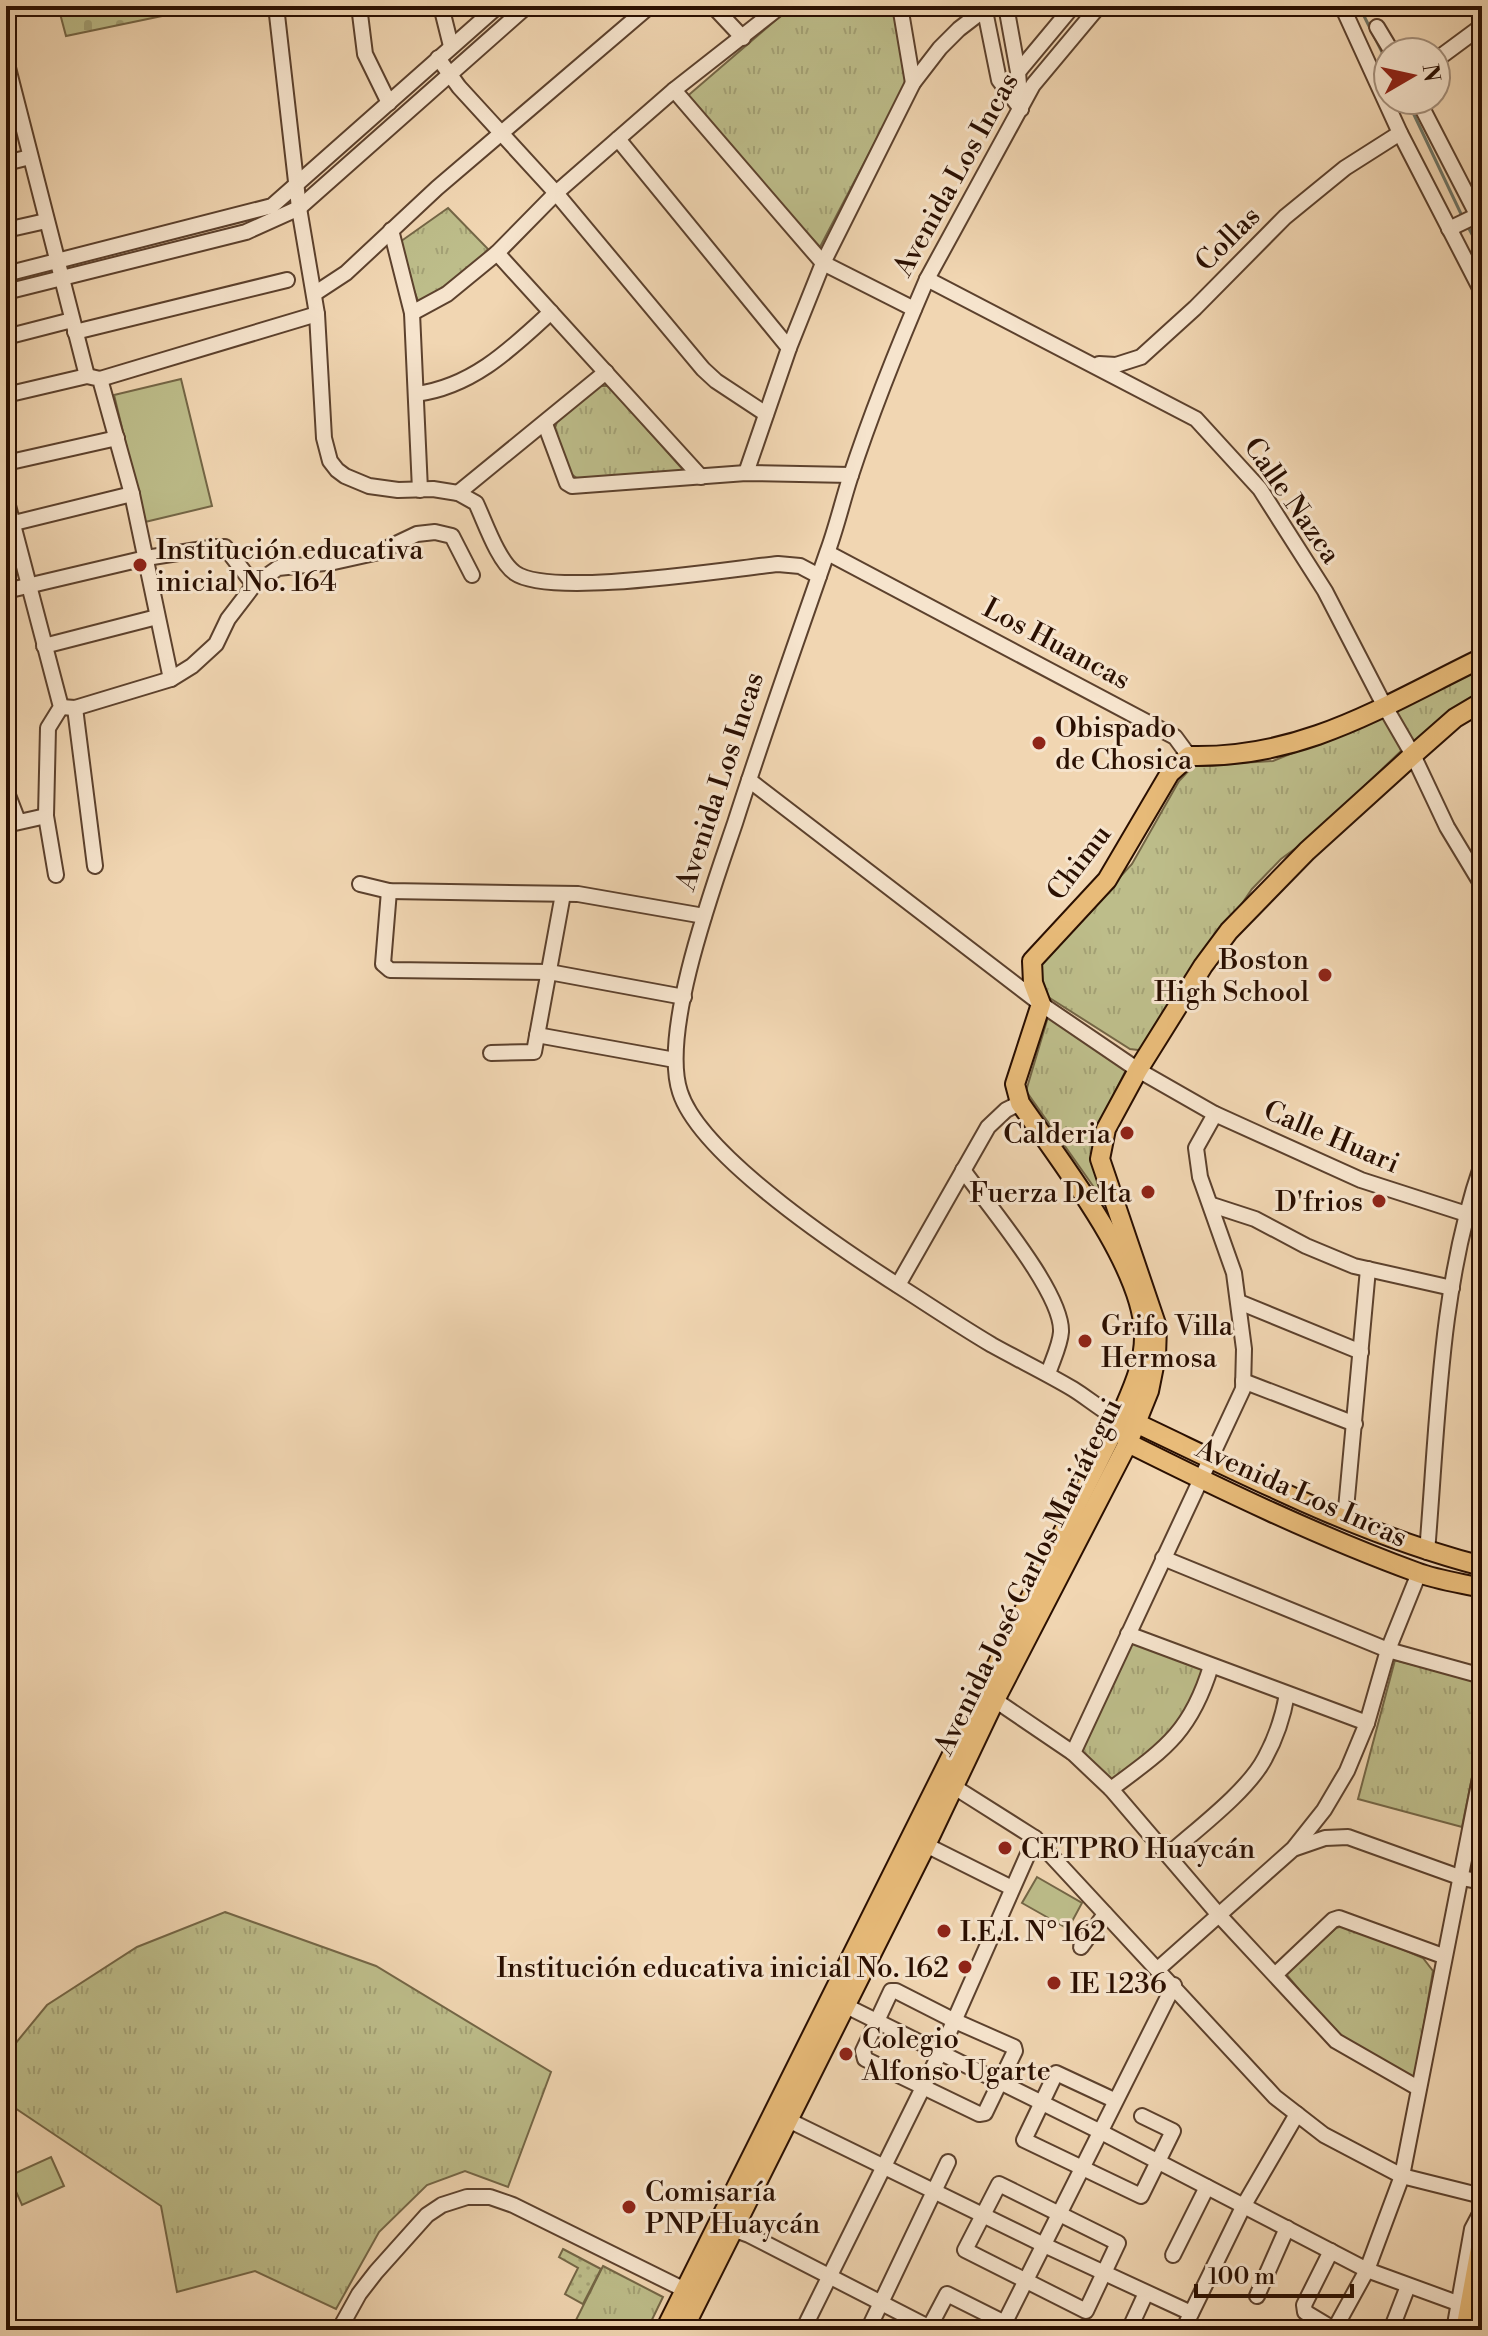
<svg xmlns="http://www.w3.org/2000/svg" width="1488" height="2336" viewBox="0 0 1488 2336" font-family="'Libre Bodoni',serif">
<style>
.grass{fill:#bdbd8a;stroke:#746646;stroke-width:2}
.cemetery{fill:url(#cemetery-stones);stroke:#746646;stroke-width:2}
.park{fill:url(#park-tufts);stroke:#746646;stroke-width:2}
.garden{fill:url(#garden-dots);stroke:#746646;stroke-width:2}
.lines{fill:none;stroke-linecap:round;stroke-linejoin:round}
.stream{stroke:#6e7566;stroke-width:3}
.minor-casing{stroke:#5c412d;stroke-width:18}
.major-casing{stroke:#2a0f01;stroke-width:22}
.minor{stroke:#f6e4cd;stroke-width:14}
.major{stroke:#e8bb79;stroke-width:18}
.poi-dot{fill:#8f2418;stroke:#f6e4cd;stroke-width:3}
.labels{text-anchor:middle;stroke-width:6;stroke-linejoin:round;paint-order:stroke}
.street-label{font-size:28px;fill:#2a0f01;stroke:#f6e4cd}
.poi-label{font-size:28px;fill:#2a0f01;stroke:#f6e4cd;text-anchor:start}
</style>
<defs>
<pattern id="cemetery-stones" width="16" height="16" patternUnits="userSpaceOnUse" patternTransform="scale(2)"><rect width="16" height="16" fill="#bdbd8a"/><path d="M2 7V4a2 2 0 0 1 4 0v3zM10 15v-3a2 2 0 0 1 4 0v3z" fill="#a3a175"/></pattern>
<pattern id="park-tufts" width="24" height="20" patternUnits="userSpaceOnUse" patternTransform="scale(2)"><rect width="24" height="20" fill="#bdbd8a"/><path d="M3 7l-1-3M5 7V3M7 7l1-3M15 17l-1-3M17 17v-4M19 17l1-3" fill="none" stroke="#a3a175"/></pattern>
<pattern id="garden-dots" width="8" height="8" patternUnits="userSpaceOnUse" patternTransform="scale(2)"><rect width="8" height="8" fill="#bdbd8a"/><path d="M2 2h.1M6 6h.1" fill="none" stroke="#a3a175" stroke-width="1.8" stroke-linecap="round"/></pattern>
</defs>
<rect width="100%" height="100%" fill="#f1d6b2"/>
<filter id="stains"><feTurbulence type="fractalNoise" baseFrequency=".0025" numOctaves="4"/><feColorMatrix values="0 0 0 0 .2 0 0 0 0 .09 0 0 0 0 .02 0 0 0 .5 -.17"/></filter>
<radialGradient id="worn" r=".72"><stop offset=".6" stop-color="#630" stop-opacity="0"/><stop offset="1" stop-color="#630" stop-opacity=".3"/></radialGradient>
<g class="grass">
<path d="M181 379 212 506 145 522 114 395Z"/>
<path d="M1037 1877 1082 1903 1068 1929 1022 1903Z"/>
<path d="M51 2157 64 2186 22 2205 9 2176Z"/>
</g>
<path class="cemetery" d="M58 6H210L66 36Z"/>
<g class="park">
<path d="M792 6H893L906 83 820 247 684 99Z"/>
<path d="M448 208 488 249C470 273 448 287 423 301H418L397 244Z"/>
<path d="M600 386H608L612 390 686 473 582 482 570 473 554 431 557 422Z"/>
<path d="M1482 660V694L1412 746 1389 700Z"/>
<path d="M1379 712C1392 720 1399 736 1401 751L1311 837 1281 859 1252 889 1145 1046 1138 1050 1130 1049 1045 995 1040 970 1043 961 1132 864 1179 781 1193 766 1273 761 1317 743Z"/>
<path d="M1048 1017 1126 1070 1096 1130 1095 1145 1110 1210 1026 1091Z"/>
<path d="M1130 1638 1203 1667 1193 1701 1167 1738 1111 1784 1076 1750Z"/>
<path d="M1395 1660 1482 1683V1728L1462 1827 1358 1799Z"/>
<path d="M225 1912 376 1966 551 2072 508 2187 465 2171 427 2185 379 2232 336 2309 255 2271 177 2292 161 2206 6 2102V2055L47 2005 137 1947Z"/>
<path d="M1346 1925 1423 1958 1433 1971 1414 2083 1339 2037 1286 1974 1336 1928Z"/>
<path d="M603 2266 663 2297 647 2330H571Z"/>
</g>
<path class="garden" d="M563 2249 601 2269 583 2304 565 2294 578 2268 559 2257Z"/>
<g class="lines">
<g class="stream">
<path d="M1359 6 1388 64"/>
<path d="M1407 100 1463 218"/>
<path d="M1467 225 1482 253"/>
</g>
<g class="minor-casing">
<g id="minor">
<path d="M276 6 299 208 317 314 324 438 330 461 337 470 345 476 369 486 398 490 433 489 458 493 476 503C485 522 498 561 515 573 550 598 728 569 778 564L800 566 819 576"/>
<path d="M359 6 365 54 389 103"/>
<path d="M441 6 451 46"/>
<path d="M713 6 743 38"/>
<path d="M900 6 913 83"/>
<path d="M984 6 999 80 1021 109"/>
<path d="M1006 6 1018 72 1021 109"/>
<path d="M1099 6 1033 85 927 279C899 344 872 411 850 478 842 503 836 529 827 553 796 643 764 732 735 823 714 885 660 1031 680 1092 701 1158 853 1257 913 1295 939 1312 965 1329 992 1345 1019 1360 1046 1373 1073 1389 1088 1398 1112 1419 1127 1422"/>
<path d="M1342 6 1400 133 1482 292"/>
<path d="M1377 27 1392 52"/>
<path d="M438 58 459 87 556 193 703 369 716 381 766 414"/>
<path d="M6 60 87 376"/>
<path d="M1436 60 1482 26"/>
<path d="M1018 72 1073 6"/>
<path d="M674 90 823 263 914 309"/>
<path d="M1418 100 1482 224"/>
<path d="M618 139 789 348"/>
<path d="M6 163 30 157"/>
<path d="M1449 229 1482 213"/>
<path d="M6 230 46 221"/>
<path d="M391 230 412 313 420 490"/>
<path d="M497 253 701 477"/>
<path d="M6 274 272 206 498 6"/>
<path d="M927 279 1196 419 1260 489 1325 591 1384 705 1413 755 1447 827 1482 885"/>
<path d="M6 292 246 232 299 208 527 6"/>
<path d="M314 294 346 273 437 188 650 6"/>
<path d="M412 313 447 294 497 253 556 193 674 90 781 6"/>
<path d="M75 332 287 280"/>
<path d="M6 337 72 320"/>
<path d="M1099 364 1116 365 1141 357 1195 308 1285 217 1345 168 1400 133"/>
<path d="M100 379 317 314"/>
<path d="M416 394C472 387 511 349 551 312"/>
<path d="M6 395 87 376 100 379 132 494 171 679"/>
<path d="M545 424 567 483 572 486 746 473 851 475"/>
<path d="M6 463 117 438"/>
<path d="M746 473 789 348 823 263 913 83 940 48 959 29 985 9"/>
<path d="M458 493 606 372"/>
<path d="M6 498 61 707 48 728 46 816 56 875"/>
<path d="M6 525 132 494"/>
<path d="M828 553 1175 737 1189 756"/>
<path d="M6 591 146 558 216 547H225L254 585"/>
<path d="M44 646 157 617"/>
<path d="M61 707 75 708 171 679 192 666 216 644 228 619 254 585 278 568 334 562 379 552 417 534 435 532 452 536 472 575"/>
<path d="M75 708 95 866"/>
<path d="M749 780 1041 1004 1138 1070 1215 1114 1361 1180 1482 1219"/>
<path d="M6 790 18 821"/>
<path d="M6 825 46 816"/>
<path d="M360 884 389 891 578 894 704 916"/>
<path d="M389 891 383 964 390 970 549 972 684 997"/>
<path d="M537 1035 675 1060"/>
<path d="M491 1053 534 1052 563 894"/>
<path d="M963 1170C987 1204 1063 1293 1061 1332 1060 1346 1052 1361 1048 1374"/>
<path d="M1212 1205 1255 1219 1306 1246 1354 1266 1452 1288"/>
<path d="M898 1285 988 1127 1006 1110 1020 1103"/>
<path d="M1239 1302 1361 1352"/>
<path d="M1243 1381 1355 1424"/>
<path d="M1345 1520 1368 1269"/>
<path d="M1427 1552C1438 1422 1439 1288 1482 1164"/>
<path d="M1163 1558 1388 1650 1482 1676"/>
<path d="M1128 1634 1367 1723"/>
<path d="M995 1700 1073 1753 1111 1789 1218 1914 1336 2041 1418 2088"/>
<path d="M1073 1753 1243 1389 1244 1349 1234 1273 1200 1177 1196 1148 1215 1114"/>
<path d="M948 1783 1035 1838 1275 2097 1324 2135 1402 2176 1482 2196"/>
<path d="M1111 1789C1165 1749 1191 1732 1211 1666"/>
<path d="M926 1845 1012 1888"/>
<path d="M1296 1848 1325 1838 1348 1837 1462 1878 1482 1882"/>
<path d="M1169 1854C1197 1829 1248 1791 1265 1758 1276 1738 1283 1717 1287 1694"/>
<path d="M1081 1947 1105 1914"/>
<path d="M1158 1969 1293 1849 1324 1810 1347 1771 1367 1723 1388 1650 1419 1573"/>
<path d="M1276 1974 1333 1920 1339 1918 1443 1956"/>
<path d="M891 1991H896L955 2021 1014 2047 1015 2051 985 2113 979 2114 865 2059 863 2051Z"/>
<path d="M838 2002 1099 2131 1367 2270 1460 2304"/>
<path d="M1114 2100 1056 2073 1024 2140 1141 2196 1173 2131 1142 2116"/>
<path d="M780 2116 1044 2245 1191 2313"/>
<path d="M999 2184 1118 2243 1086 2311 965 2250Z"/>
<path d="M727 2227 749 2235 934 2330"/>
<path d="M1331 2251 1304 2305 1305 2312 1335 2330"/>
<path d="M1173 2255 1207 2187"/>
<path d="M1257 2296 1287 2228"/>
<path d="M339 2330 359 2294 376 2272 427 2215 442 2205 467 2197H490L513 2205 685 2290 692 2297"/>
<path d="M803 2330 940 2053 1035 1838"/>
<path d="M868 2330 948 2162"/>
<path d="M928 2330 947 2294 1019 2330"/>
<path d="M1001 2330 1174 1985"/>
<path d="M1129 2330 1146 2293"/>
<path d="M1183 2330 1244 2205 1297 2114"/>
<path d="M1334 2330 1367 2270 1402 2176 1482 1768"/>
<path d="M1391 2330 1408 2286"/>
<path d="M1454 2330 1472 2229 1482 2210"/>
</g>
</g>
<g class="major-casing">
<g id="major">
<path d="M1136 1423C1248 1476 1361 1535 1482 1566"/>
<path d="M1124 1434 1128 1443C1220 1489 1320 1537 1416 1572 1437 1580 1460 1583 1482 1588"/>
<path d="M665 2330 1119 1420C1131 1391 1145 1365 1144 1333 1142 1264 1059 1160 1020 1103L1015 1084 1041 1004 1033 983 1032 961 1107 880 1170 773 1189 756C1303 759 1383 706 1482 658"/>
<path d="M683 2330 926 1845 995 1700 1128 1443 1149 1391 1156 1356 1157 1327 1100 1159 1106 1129 1138 1070 1203 966 1229 931 1307 851 1413 755 1455 718 1482 702"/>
<path d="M1465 2330 1482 2237"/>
<path d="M1480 2330 1482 2319"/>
</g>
</g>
<use href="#minor" class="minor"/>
<use href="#major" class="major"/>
</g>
<g class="poi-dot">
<circle cx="140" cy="565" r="8"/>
<circle cx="1039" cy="743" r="8"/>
<circle cx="1325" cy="975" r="8"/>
<circle cx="1127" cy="1133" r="8"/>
<circle cx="1148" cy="1192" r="8"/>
<circle cx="1379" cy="1201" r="8"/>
<circle cx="1085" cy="1341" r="8"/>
<circle cx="1005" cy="1848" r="8"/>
<circle cx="944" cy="1931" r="8"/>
<circle cx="965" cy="1967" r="8"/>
<circle cx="1054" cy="1983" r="8"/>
<circle cx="846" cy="2054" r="8"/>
<circle cx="629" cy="2207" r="8"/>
</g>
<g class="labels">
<g class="street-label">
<text transform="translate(955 174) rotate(-61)" y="10">Avenida Los Incas</text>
<text transform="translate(1227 238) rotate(-45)" y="10">Collas</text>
<text transform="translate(1293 500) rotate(55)" y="10">Calle Nazca</text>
<text transform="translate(1057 643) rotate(28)" y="10">Los Huancas</text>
<text transform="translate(719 781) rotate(-72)" y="10">Avenida Los Incas</text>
<text transform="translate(1078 862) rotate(-53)" y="10">Chimu</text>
<text transform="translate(1332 1136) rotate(23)" y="10">Calle Huari</text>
<text transform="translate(1302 1492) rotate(24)" y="10">Avenida Los Incas</text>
<text transform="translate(1027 1576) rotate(-64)" y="10">Avenida José Carlos Mariátegui</text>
</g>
<g class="poi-label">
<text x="156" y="559">Institución educativa<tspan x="156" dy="32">inicial No. 164</tspan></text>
<text x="1055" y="737">Obispado<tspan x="1055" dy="32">de Chosica</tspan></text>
<text x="1309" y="969" text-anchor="end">Boston<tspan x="1309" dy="32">High School</tspan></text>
<text x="1111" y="1143" text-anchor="end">Calderia</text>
<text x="1132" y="1202" text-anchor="end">Fuerza Delta</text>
<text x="1363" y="1211" text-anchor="end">D'frios</text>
<text x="1101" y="1335">Grifo Villa<tspan x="1101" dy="32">Hermosa</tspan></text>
<text x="1021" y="1858">CETPRO Huaycán</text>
<text x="960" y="1941">I.E.I. N° 162</text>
<text x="949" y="1977" text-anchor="end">Institución educativa inicial No. 162</text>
<text x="1070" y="1993">IE 1236</text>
<text x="862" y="2048">Colegio<tspan x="862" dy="32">Alfonso Ugarte</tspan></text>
<text x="645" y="2201">Comisaría<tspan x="645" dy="32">PNP Huaycán</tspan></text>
</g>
</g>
<rect width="1488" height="2336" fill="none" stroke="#f1d6b2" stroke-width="32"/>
<rect x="8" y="8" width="1472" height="2320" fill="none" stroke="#2a0f01" stroke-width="4"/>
<rect x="16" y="16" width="1456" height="2304" fill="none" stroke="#2a0f01" stroke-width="2"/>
<g transform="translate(1412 76) rotate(81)"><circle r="38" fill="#f6e4cd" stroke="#a48f7b" stroke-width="2"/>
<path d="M0-6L14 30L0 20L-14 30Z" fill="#8f2418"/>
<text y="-12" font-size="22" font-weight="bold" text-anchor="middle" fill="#2a0f01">N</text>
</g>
<path d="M1196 2284v12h156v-12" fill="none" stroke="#2a0f01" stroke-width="4"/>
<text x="1208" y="2284" font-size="24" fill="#2a0f01" stroke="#f6e4cd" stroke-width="6" paint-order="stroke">100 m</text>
<rect width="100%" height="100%" filter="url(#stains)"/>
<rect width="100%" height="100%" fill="url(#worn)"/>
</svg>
